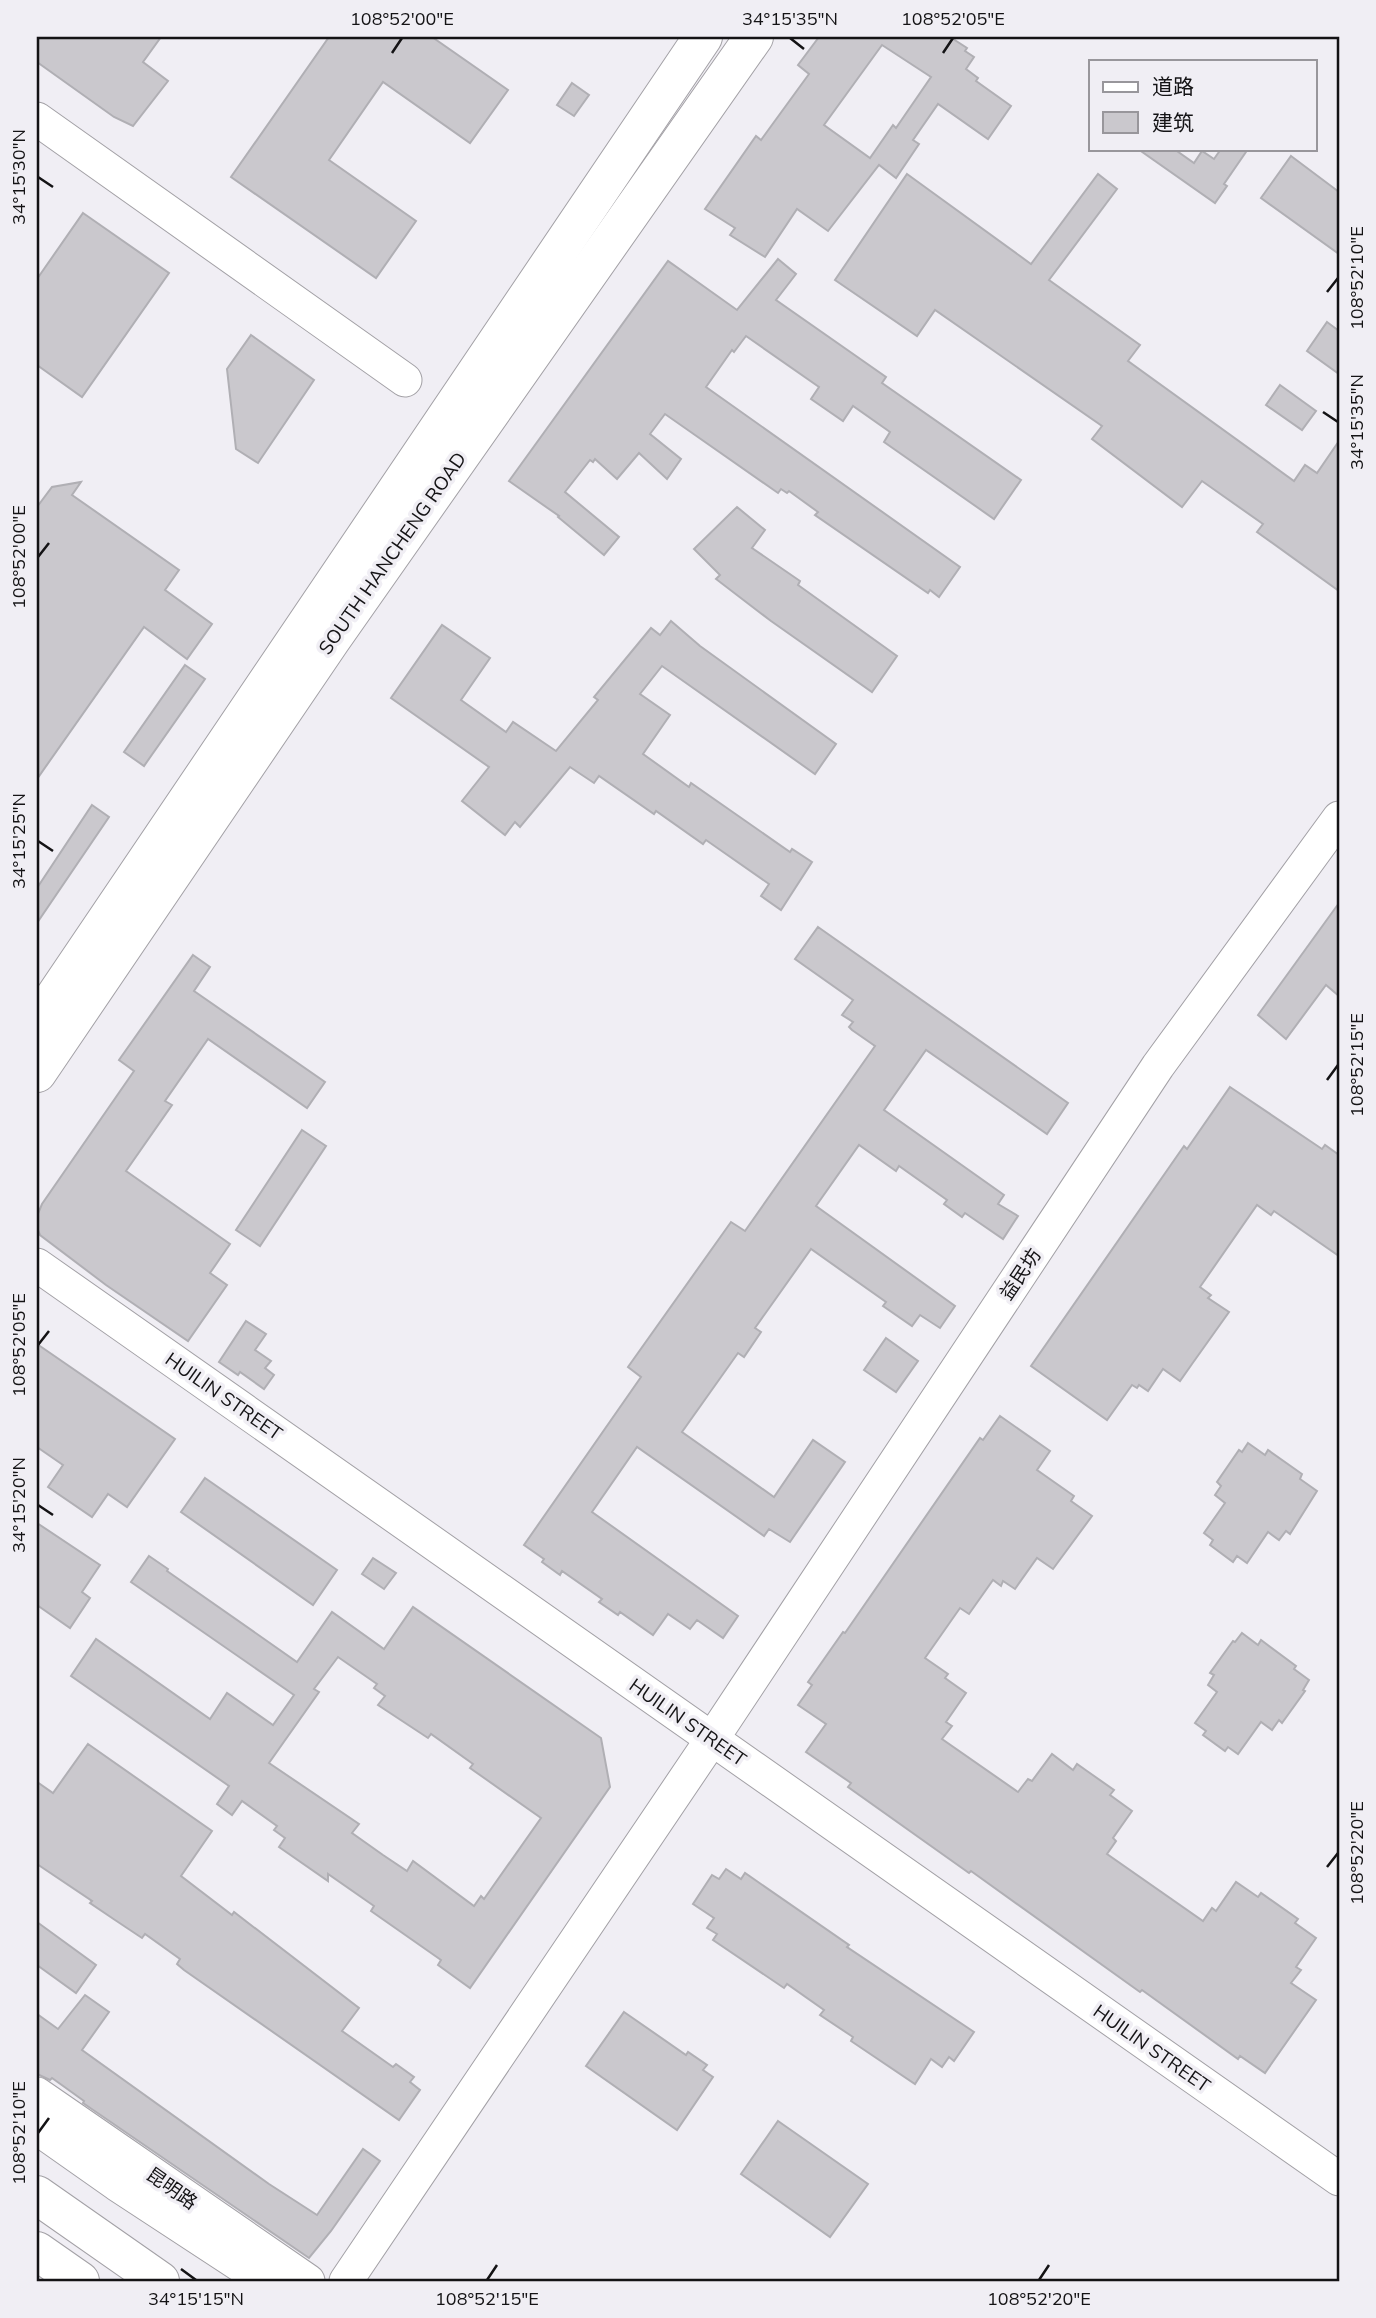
<svg xmlns="http://www.w3.org/2000/svg" width="1376" height="2318" viewBox="0 0 1376 2318" font-family="Mulish,'Noto Sans SC',sans-serif">
<style>
.building{fill:#cac8cd;stroke:#b0afb4;stroke-width:2;fill-rule:evenodd}
.lines{fill:none;stroke-linecap:round;stroke-linejoin:round}
.minor-casing{stroke:#a3a1a6;stroke-width:35}
.major-casing{stroke:#a3a1a6;stroke-width:40}
.highway-casing{stroke:#a3a1a6;stroke-width:40}
.minor{stroke:#fff;stroke-width:33}
.major{stroke:#fff;stroke-width:38}
.highway{stroke:#fff;stroke-width:38}
.ticks{fill:none;stroke:#141315;stroke-width:2.5}
.labels{text-anchor:middle;stroke-width:7;stroke-linejoin:round;paint-order:stroke}
.street-label{font-size:19px;fill:#141315;stroke:#f0eef4}
.neatline{fill:none;stroke:#141315;stroke-width:2.5}
.ticks-label{font-size:18px;text-anchor:middle;fill:#141315}
</style>
<rect width="100%" height="100%" fill="#f0eef4"/>
<g class="building">
<path d="M37 37H161L143 62 168 81 133 126 114 117 37 62Z"/>
<path d="M329 37H432L508 90 470 143 383 82 329 160 416 221 376 278 231 177Z"/>
<path d="M819 37H950L967 48 965 51 974 57 966 69 978 78 976 81 1011 106 988 139 938 104 913 140 919 144 896 178 879 165 828 231 797 209 765 257 730 235 735 228 705 209 756 136 761 140 809 74 798 65ZM882 45 931 77 896 128 893 125 870 158 824 125Z"/>
<path d="M572 83 589 95 574 116 557 105Z"/>
<path d="M1138 149H1174L1194 163 1202 151 1214 159 1221 149H1248L1224 184 1227 186 1215 203Z"/>
<path d="M1291 156 1339 192V254L1261 198Z"/>
<path d="M907 174 1031 264 1098 174 1117 189 1049 280 1140 345 1128 361 1294 481 1305 465 1317 473 1339 441V591L1257 532 1263 524 1202 481 1182 507 1092 439 1102 426 935 310 917 336 835 280Z"/>
<path d="M83 213 169 273 82 397 37 365V279Z"/>
<path d="M778 259 796 274 776 300 886 377 882 383 1021 480 994 519 884 442 890 432 853 406 843 421 811 399 819 387 746 336 734 352 732 350 706 387 960 567 939 597 930 590 928 593 815 515 818 512 789 491 787 493 781 489 778 493 665 414 650 434 681 459 667 479 639 453 617 479 595 459 593 462 590 460 565 492 619 537 604 555 558 517 559 516 509 481 668 261 737 310Z"/>
<path d="M1327 322 1339 331V374L1307 351Z"/>
<path d="M251 335 314 380 258 463 236 449 227 369Z"/>
<path d="M1280 385 1316 411 1302 430 1266 405Z"/>
<path d="M81 482 72 495 179 570 165 590 212 624 187 659 144 627 37 779V507L52 487Z"/>
<path d="M737 507 765 530 752 548 800 581 798 585 897 656 872 692 771 621 716 579 720 575 694 549Z"/>
<path d="M671 621 700 646 836 744 815 774 662 666 640 694 670 715 643 754 689 787 691 783 790 852 792 849 812 862 781 910 761 896 769 884 706 840 703 844 656 811 654 814 599 776 594 783 570 767 520 827 515 822 505 835 462 801 489 767 391 698 442 625 490 658 461 700 506 732 513 722 556 751 598 700 594 697 651 628 660 635Z"/>
<path d="M185 665 205 679 144 766 124 752Z"/>
<path d="M92 805 109 817 37 923V888Z"/>
<path d="M1339 903V996L1326 985 1286 1039 1258 1015Z"/>
<path d="M818 927 1068 1103 1047 1134 926 1050 884 1110 1004 1195 998 1204 1018 1216 1003 1239 965 1213 962 1217 944 1204 947 1200 899 1166 896 1171 859 1145 816 1206 955 1306 940 1328 920 1315 912 1326 883 1306 886 1302 811 1249 755 1328 761 1332 744 1357 738 1353 682 1432 774 1497 813 1440 845 1462 790 1542 769 1529 764 1536 637 1447 592 1512 738 1616 723 1638 697 1620 690 1629 668 1614 653 1635 620 1612 618 1615 599 1602 602 1599 562 1571 560 1575 542 1562 544 1559 524 1545 641 1377 628 1367 731 1222 745 1231 875 1046 852 1030 849 1027 853 1022 842 1015 853 1000 795 959Z"/>
<path d="M193 955 210 967 194 991 325 1082 307 1108 208 1039 165 1101 172 1105 126 1171 230 1244 210 1273 227 1285 188 1341 106 1285 40 1235 37 1228V1216L42 1204 134 1071 119 1060Z"/>
<path d="M1230 1087 1322 1149 1325 1145 1339 1155V1256L1274 1211 1271 1215 1257 1205 1200 1287 1211 1295 1208 1298 1229 1312 1192 1364 1180 1381 1163 1369 1148 1391 1139 1385 1137 1388 1132 1385 1107 1420 1031 1366 1184 1146 1187 1149Z"/>
<path d="M302 1130 326 1146 260 1246 236 1230Z"/>
<path d="M246 1321 266 1334 255 1350 271 1361 265 1368 274 1375 264 1389 240 1372 238 1375 219 1362Z"/>
<path d="M886 1338 918 1361 896 1392 864 1370Z"/>
<path d="M37 1344 175 1439 127 1507 108 1494 92 1517 48 1487 63 1465 37 1447Z"/>
<path d="M1000 1416 1050 1451 1037 1470 1074 1496 1071 1501 1092 1516 1053 1569 1037 1558 1015 1589 1003 1581 1001 1586 993 1580 969 1614 960 1608 925 1658 948 1674 945 1678 966 1693 946 1722 952 1726 942 1739 1018 1792 1028 1779 1032 1781 1052 1754 1073 1770 1077 1764 1087 1771 1114 1790 1110 1795 1132 1811 1113 1838 1116 1841 1107 1854 1203 1921 1212 1908 1216 1911 1236 1882 1258 1897 1261 1893 1298 1919 1295 1923 1316 1938 1296 1967 1301 1970 1291 1983 1316 2000 1265 2073 1240 2056 1238 2059 1142 1990 1140 1992 971 1871 969 1873 848 1787 851 1783 806 1752 826 1724 798 1705 812 1685 808 1682 843 1632 845 1633 980 1438 983 1440Z"/>
<path d="M1248 1443 1265 1455 1268 1450 1302 1474 1300 1479 1317 1491 1290 1534 1286 1531 1279 1540 1268 1532 1247 1563 1237 1556 1233 1562 1210 1545 1213 1540 1204 1533 1225 1503 1215 1495 1221 1486 1217 1482 1239 1450 1242 1452Z"/>
<path d="M205 1478 337 1570 313 1605 181 1512Z"/>
<path d="M37 1523 100 1565 82 1592 90 1598 70 1628 37 1605Z"/>
<path d="M149 1556 168 1569 167 1571 297 1662 332 1612 384 1649 413 1607 601 1738 610 1787 470 1988 438 1965 441 1960 371 1911 374 1906 328 1874V1881L279 1847 285 1838 274 1830 277 1826 242 1801 232 1815 217 1804 229 1786 71 1676 96 1639 210 1719 227 1693 273 1725 294 1695 131 1582ZM338 1657 377 1684 374 1688 385 1696 378 1705 428 1738 431 1734 473 1764 470 1768 541 1818 484 1899 481 1896 474 1906 413 1861 407 1871 383 1855 352 1833 359 1824 269 1763 319 1692 314 1689Z"/>
<path d="M373 1558 396 1573 384 1589 362 1574Z"/>
<path d="M1242 1633 1258 1645 1261 1640 1296 1666 1294 1669 1309 1680 1303 1690 1305 1691 1282 1723 1279 1720 1272 1730 1261 1722 1238 1754 1228 1747 1225 1751 1203 1735 1206 1731 1195 1723 1217 1692 1208 1685 1214 1675 1210 1673 1233 1641 1235 1642Z"/>
<path d="M88 1744 212 1831 181 1876 232 1915 234 1912 359 2008 342 2031 393 2067 396 2064 414 2077 410 2082 420 2090 399 2120 184 1970 177 1964 180 1959 145 1934 142 1938 115 1920 90 1903 92 1901 37 1864V1782L53 1793Z"/>
<path d="M726 1869 741 1879 745 1873 849 1945 847 1947 974 2032 954 2061 949 2057 942 2067 931 2059 915 2084 851 2041 853 2037 820 2015 824 2010 787 1984 784 1988 713 1940 717 1934 707 1928 714 1918 693 1904 712 1875 719 1879Z"/>
<path d="M37 1922 96 1965 76 1993 37 1965Z"/>
<path d="M85 1995 109 2012 82 2050 269 2184 317 2215 363 2149 380 2161 331 2231 309 2258 83 2103 84 2101 52 2078 50 2080 37 2074V2014L58 2029Z"/>
<path d="M624 2012 686 2055 688 2052 707 2065 703 2070 713 2077 677 2130 586 2066Z"/>
<path d="M778 2121 868 2184 830 2237 741 2174Z"/>
</g>
<g class="lines">
<g class="minor-casing">
<g id="minor">
<path d="M37 119 405 380"/>
<path d="M37 1265 1339 2179"/>
<path d="M37 2094 308 2281"/>
<path d="M346 2281 712 1739 1158 1066 1339 818"/>
</g>
</g>
<g class="major-casing">
<g id="major">
<path d="M37 1023 703 37"/>
<path d="M37 1073 331 640 754 37"/>
<path d="M37 2251 80 2281"/>
</g>
</g>
<g class="highway-casing">
<g id="highway">
<path d="M37 2125 118 2182 269 2281"/>
<path d="M37 2195 160 2281"/>
</g>
</g>
<use href="#minor" class="minor"/>
<use href="#major" class="major"/>
<use href="#highway" class="highway"/>
</g>
<path class="ticks" d="M790 38 804 49M392 53 402 38M943 53 953 38M38 177 53 187M1327 292 1338 278M1323 412 1338 422M38 557 49 543M38 841 53 851M1327 1080 1338 1065M38 1345 49 1331M38 1505 53 1515M1327 1867 1338 1853M38 2133 49 2118M181 2269 196 2280M487 2280 497 2265M1039 2280 1049 2265"/>
<g class="labels">
<g class="street-label">
<text transform="translate(392 553) rotate(-55)" y="7">SOUTH HANCHENG ROAD</text>
<text transform="translate(1020 1274) rotate(-56)" y="7">益民坊</text>
<text transform="translate(224 1396) rotate(35)" y="7">HUILIN STREET</text>
<text transform="translate(688 1722) rotate(35)" y="7">HUILIN STREET</text>
<text transform="translate(1152 2048) rotate(35)" y="7">HUILIN STREET</text>
<text transform="translate(172 2188) rotate(35)" y="7">昆明路</text>
</g>
</g>
<rect width="1376" height="2318" fill="none" stroke="#f0eef4" stroke-width="77"/>
<rect x="1089" y="60" width="228" height="91" fill="#f0eef4" stroke="#98969b" stroke-width="2"/>
<rect x="1103" y="82" width="35" height="10" fill="#ffffff" stroke="#98969b" stroke-width="2"/>
<text x="1152" y="94" font-size="21" fill="#141315">道路</text>
<rect x="1103" y="112" width="35" height="21" fill="#cac8cd" stroke="#98969b" stroke-width="2"/>
<text x="1152" y="130" font-size="21" fill="#141315">建筑</text>
<rect x="38" y="38" width="1300" height="2242" class="neatline"/>
<g class="ticks-label">
<text x="402" y="25">108°52'00"E</text>
<text x="790" y="25">34°15'35"N</text>
<text x="953" y="25">108°52'05"E</text>
<text transform="translate(19 177) rotate(-90)" y="6">34°15'30"N</text>
<text transform="translate(1357 278) rotate(-90)" y="6">108°52'10"E</text>
<text transform="translate(1357 422) rotate(-90)" y="6">34°15'35"N</text>
<text transform="translate(19 557) rotate(-90)" y="6">108°52'00"E</text>
<text transform="translate(19 841) rotate(-90)" y="6">34°15'25"N</text>
<text transform="translate(1357 1065) rotate(-90)" y="6">108°52'15"E</text>
<text transform="translate(19 1345) rotate(-90)" y="6">108°52'05"E</text>
<text transform="translate(19 1505) rotate(-90)" y="6">34°15'20"N</text>
<text transform="translate(1357 1853) rotate(-90)" y="6">108°52'20"E</text>
<text transform="translate(19 2133) rotate(-90)" y="6">108°52'10"E</text>
<text x="196" y="2305">34°15'15"N</text>
<text x="487" y="2305">108°52'15"E</text>
<text x="1039" y="2305">108°52'20"E</text>
</g>
</svg>
